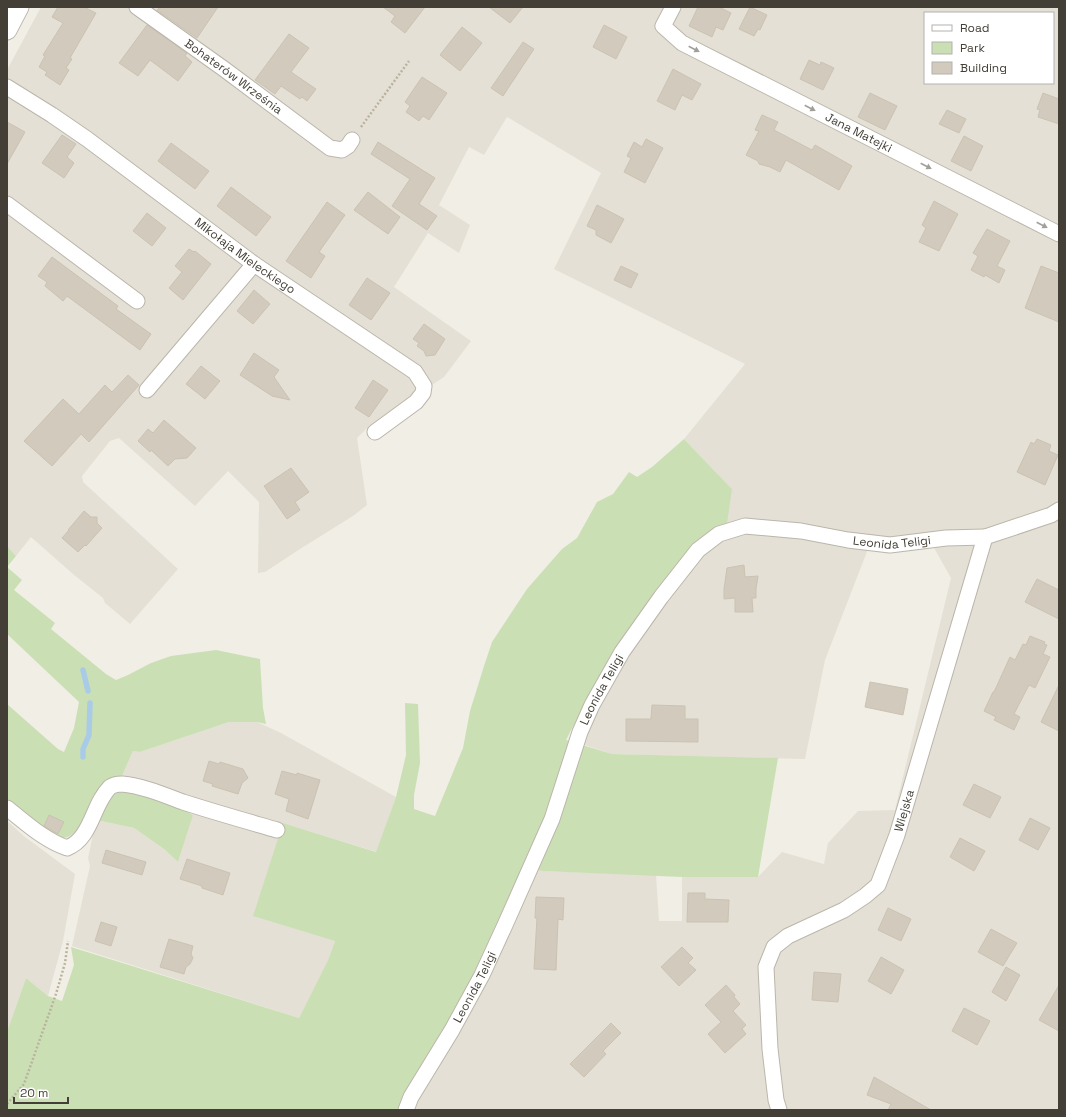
<svg xmlns="http://www.w3.org/2000/svg" width="1066" height="1117" viewBox="0 0 1066 1117" font-family="'Space Grotesk',sans-serif">
<style>
.residential{fill:#e4e0d5;fill-rule:evenodd}
.green{fill:#cae0b4}
.lines{fill:none;stroke-linecap:round;stroke-linejoin:round}
.stream{stroke:#a9cbe7;stroke-width:5.5}
.building{fill:#d1cabd;stroke:#cbc2b1}
.minor-casing{stroke:#bbb6aa;stroke-width:17}
.tertiary-casing{stroke:#bbb6aa;stroke-width:21}
.path{stroke:#bbb29d;stroke-width:2.5;stroke-dasharray:2 2;stroke-linecap:butt}
.minor{stroke:#fff;stroke-width:15}
.tertiary{stroke:#fff;stroke-width:19}
.oneway{fill:#a19f9a}
.labels{text-anchor:middle;stroke-width:4;stroke-linejoin:round;paint-order:stroke}
.street-label{font-size:12px;fill:#433f36;stroke:#fff}
</style>
<rect width="100%" height="100%" fill="#f1eee6"/>
<g class="residential">
<path d="M41 7H1059V1110H400L486 958 522 867 542 871 656 875 659 921H682V877H758L782 852 824 864 828 843 858 811 895 810 951 578 933 546 868 549 825 660 805 759 612 754 582 744 622 664 732 489 684 439 745 364 554 269 601 173 507 117 484 155 469 147 439 205 470 225 459 253 428 233 394 287 471 341 444 377 366 429 357 438 367 505 353 516 300 549 265 572 258 573 259 502 228 471 195 506 119 438 110 441 82 476 83 482 178 569 130 624 105 603 103 598 73 574 31 537 16 556 7 546V70ZM925 13H1053V83H925Z"/>
<path d="M229 722H257L281 733 396 797 377 852 283 823 335 941 328 960 299 1018 72 946 90 866 88 858 96 820 134 828 164 849 178 862 197 800 122 776 133 751 140 752Z"/>
<path d="M7 821 25 837 75 874 63 941 48 996 26 978 7 1032Z"/>
</g>
<g class="green">
<path d="M684 439 732 489 726 530 651 619 622 664 602 703 587 699 566 740 612 754 778 758 758 877H682L542 871 522 867 486 958 400 1110H7V1032L26 978 48 996 62 1001 74 965 71 947 299 1018 328 960 335 941 253 916 283 823 376 852 396 797 406 755 405 703 418 704 420 763 414 795V809L435 816 463 748 470 711 484 666 492 642 527 589 562 549 577 538 597 502 613 494 629 472 637 477 652 467Z"/>
<path d="M7 546 16 556 7 567 22 580 14 590 55 623 51 629 106 674 116 680 128 675 151 663 171 656 216 650 260 659 263 708 266 724 257 722H229L140 752 133 751 122 776 112 779C104 791 79 837 64 838 54 840 17 810 7 802V704L58 749 64 752 74 728 79 702 7 634Z"/>
<path d="M132 790 173 804 193 815 178 862 164 849 134 828 96 820 98 813 113 794Z"/>
</g>
<g class="lines">
<g class="stream">
<path d="M83 670 88 691"/>
<path d="M83 757V749L89 735 90 703"/>
</g>
</g>
<g class="building">
<path d="M58 7H84L96 13 70 58 72 59 66 68 69 70 60 85 45 75 47 72 39 67 45 56 43 55 63 23 52 17Z"/>
<path d="M160 7H218L197 38 157 10Z"/>
<path d="M383 7H425L405 33 391 22 395 16Z"/>
<path d="M489 7H523L510 23Z"/>
<path d="M698 7H719L731 13 723 30 716 27 712 37 689 26Z"/>
<path d="M750 7 767 15 760 30 758 29 754 36 739 29Z"/>
<path d="M147 25 187 53 185 56 192 62 178 81 150 60 138 76 119 63Z"/>
<path d="M604 25 627 37 616 59 593 47Z"/>
<path d="M462 27 482 43 460 71 440 55Z"/>
<path d="M289 34 309 48 291 72 316 89 307 101 302 97 300 99 281 86 275 94 255 80Z"/>
<path d="M523 42 534 49 503 96 491 88Z"/>
<path d="M809 60 820 65 821 62 834 68 823 90 800 79Z"/>
<path d="M673 69 701 84 692 100 682 95 675 110 657 101Z"/>
<path d="M422 77 447 93 429 120 423 116 419 121 406 112 410 106 405 102Z"/>
<path d="M870 93 897 106 885 130 858 117Z"/>
<path d="M1043 93 1059 99V124L1038 117 1040 110 1037 109Z"/>
<path d="M947 110 966 119 959 133 939 124Z"/>
<path d="M762 115 778 122 774 130 812 150 815 145 852 166 839 190 786 160 780 172 770 167 759 164 758 161 746 155 759 131 755 130Z"/>
<path d="M7 122 25 132 7 164Z"/>
<path d="M62 135 76 144 67 157 74 163 64 178 42 163Z"/>
<path d="M964 136 983 146 971 171 951 161Z"/>
<path d="M646 139 663 148 645 183 624 172 631 158 627 156 634 142 642 147Z"/>
<path d="M378 142 435 178 419 204 437 216 427 230 392 206 410 179 371 154Z"/>
<path d="M171 143 209 171 195 189 158 161Z"/>
<path d="M231 187 271 217 256 236 217 206Z"/>
<path d="M368 192 400 217 388 234 354 210Z"/>
<path d="M934 201 958 214 939 251 919 242 926 228 922 225Z"/>
<path d="M327 202 345 215 319 252 325 256 311 278 286 261Z"/>
<path d="M597 205 624 219 611 243 596 235V230L587 226Z"/>
<path d="M147 213 166 228 152 246 133 231Z"/>
<path d="M987 229 1010 241 997 266 1005 270 999 283 985 275 984 277 971 270 978 256 973 253Z"/>
<path d="M189 249 194 252 195 251 211 264 183 300 169 288 182 272 175 266Z"/>
<path d="M52 257 118 306 116 309 151 334 140 350 67 296 63 301 45 286 47 282 38 276Z"/>
<path d="M621 266 638 274 631 288 614 280Z"/>
<path d="M1041 266 1059 273V322L1025 308Z"/>
<path d="M367 278 390 293 371 320 349 305Z"/>
<path d="M254 290 270 304 253 324 237 311Z"/>
<path d="M424 324 445 339 435 355 426 356 424 351 417 346 419 343 413 339Z"/>
<path d="M254 353 279 370 274 377 290 400 272 396 240 375Z"/>
<path d="M201 366 220 381 205 399 186 384Z"/>
<path d="M128 375 139 385 89 442 81 434 52 466 24 441 63 399 79 414 105 385 112 392Z"/>
<path d="M373 380 388 390 369 417 355 408Z"/>
<path d="M164 420 196 448 187 458 175 459 168 466 151 450 150 452 138 441 148 429 153 433Z"/>
<path d="M1037 439 1051 445 1049 451 1058 455 1045 485 1017 472 1031 442 1034 444Z"/>
<path d="M291 468 309 492 295 502 300 510 287 519 264 486Z"/>
<path d="M84 511 91 517H97V523L102 528 86 546 85 545 78 552 62 538 69 530H68Z"/>
<path d="M744 565 745 577 758 576 756 589V598H752L753 612H735V598L724 599V589L727 568Z"/>
<path d="M1037 579 1059 590V619L1025 602Z"/>
<path d="M1030 636 1045 642 1044 644 1047 645 1043 654 1050 657 1035 688 1029 685 1014 714 1020 717 1014 730 994 720 996 717 984 711 993 692H994L1010 657 1015 660 1023 644 1026 645Z"/>
<path d="M870 682 908 689 903 715 865 707Z"/>
<path d="M1059 685V731L1041 722Z"/>
<path d="M652 705 685 706V719H698V742L626 741V719H651Z"/>
<path d="M209 761 219 764 220 762 243 769 248 778 242 783 238 794 212 786 213 784 203 781Z"/>
<path d="M282 771 297 775V773L320 780 308 819 286 811 289 799 275 794Z"/>
<path d="M974 784 1001 797 990 818 963 805Z"/>
<path d="M49 815 64 822 58 834 44 826Z"/>
<path d="M1030 818 1050 828 1038 850 1019 840Z"/>
<path d="M960 838 985 851 974 871 950 857Z"/>
<path d="M106 850 146 862 142 875 102 863Z"/>
<path d="M187 859 230 873 223 895 202 888V886L180 879Z"/>
<path d="M688 893H705V899L729 900 728 922H687Z"/>
<path d="M536 897 564 898 563 920 558 919 556 970 534 969 537 918H535Z"/>
<path d="M888 908 911 919 901 941 878 930Z"/>
<path d="M101 922 117 927 111 946 95 941Z"/>
<path d="M991 929 1017 943 1003 966 978 952Z"/>
<path d="M169 939 193 946 191 954 193 958 190 964 186 967 184 974 160 967Z"/>
<path d="M682 947 693 958 688 963 696 970 679 986 661 967Z"/>
<path d="M881 957 904 970 891 994 868 981Z"/>
<path d="M1006 967 1020 975 1006 1001 992 992Z"/>
<path d="M814 972 841 974 838 1002 812 1000Z"/>
<path d="M726 985 735 995 734 997 740 1004 733 1011 746 1025 742 1029 746 1034 725 1053 708 1034 721 1022 705 1005Z"/>
<path d="M1059 985V1031L1039 1020Z"/>
<path d="M964 1008 990 1021 977 1045 952 1031Z"/>
<path d="M611 1023 621 1033 603 1051 606 1054 584 1077 570 1064Z"/>
<path d="M874 1077 931 1110H888L891 1104 867 1095Z"/>
</g>
<g class="lines">
<g class="minor-casing">
<g id="minor">
<path id="s1" d="M137 7 224 69 330 148 342 150 348 146 352 140"/>
<path id="s2" d="M673 7 663 26 682 43 1059 234"/>
<path id="s3" d="M7 87 52 115 87 139 254 264 415 372 424 386 423 393 416 402 375 432"/>
<path d="M7 204 137 301"/>
<path d="M147 390 254 264"/>
<path d="M7 808C26 823 44 840 67 848 92 838 92 805 110 787 113 785 118 784 122 784 143 786 164 795 183 802 214 812 246 821 277 830"/>
<path id="s4" d="M406 1110 411 1097 452 1030 482 975 505 925 552 819 580 732 592 705 622 652 661 597 698 550 719 534 745 526 801 531 848 540 890 545 946 538 985 537"/>
<path id="s5" d="M779 1110 776 1100 770 1049 766 967 774 947 788 936 844 910 865 896 878 885 897 835 985 537 1051 515 1059 510"/>
</g>
</g>
<g class="tertiary-casing">
<path id="tertiary" d="M7 30 19 7"/>
</g>
<g class="path">
<path d="M361 127 409 61"/>
<path d="M7 1104 24 1084 56 994 65 963 68 941"/>
</g>
<use href="#minor" class="minor"/>
<use href="#tertiary" class="tertiary"/>
</g>
<defs><path id="oneway-solid" d="M-6-.8H1V-3.2L6.5 0L1 3.2V.8H-6Z"/></defs>
<g class="oneway">
<use href="#oneway-solid" transform="translate(694 49) rotate(27)"/>
<use href="#oneway-solid" transform="translate(810 108) rotate(27)"/>
<use href="#oneway-solid" transform="translate(926 166) rotate(27)"/>
<use href="#oneway-solid" transform="translate(1042 225) rotate(27)"/>
</g>
<g class="labels">
<g class="street-label">
<text dy="4" stroke="none"><textPath href="#s1" startOffset="119">Bohaterów Września</textPath></text>
<text dy="4" stroke="none"><textPath href="#s2" startOffset="245">Jana Matejki</textPath></text>
<text dy="4" stroke="none"><textPath href="#s3" startOffset="292">Mikołaja Mieleckiego</textPath></text>
<text dy="4" stroke="none"><textPath href="#s4" startOffset="837">Leonida Teligi</textPath></text>
<text dy="4" stroke="none"><textPath href="#s4" startOffset="465">Leonida Teligi</textPath></text>
<text dy="4" stroke="none"><textPath href="#s5" startOffset="366">Wiejska</textPath></text>
<text dy="4" stroke="none"><textPath href="#s4" startOffset="141">Leonida Teligi</textPath></text>
</g>
</g>
<rect width="1066" height="1117" fill="none" stroke="#433f36" stroke-width="16"/>
<rect x="924" y="12" width="130" height="72" fill="#ffffff" stroke="#b4b2af"/>
<rect x="932" y="25" width="20" height="6" fill="#ffffff" stroke="#b4b2af"/>
<text x="960" y="32" font-size="12" fill="#433f36">Road</text>
<rect x="932" y="42" width="20" height="12" fill="#cae0b4" stroke="#b4b2af"/>
<text x="960" y="52" font-size="12" fill="#433f36">Park</text>
<rect x="932" y="62" width="20" height="12" fill="#d1cabd" stroke="#b4b2af"/>
<text x="960" y="72" font-size="12" fill="#433f36">Building</text>
<path d="M14 1097v6h54v-6" fill="none" stroke="#433f36" stroke-width="2"/>
<text x="20" y="1097" font-size="12" fill="#433f36" stroke="#ffffff" stroke-width="3" paint-order="stroke">20 m</text>
</svg>
